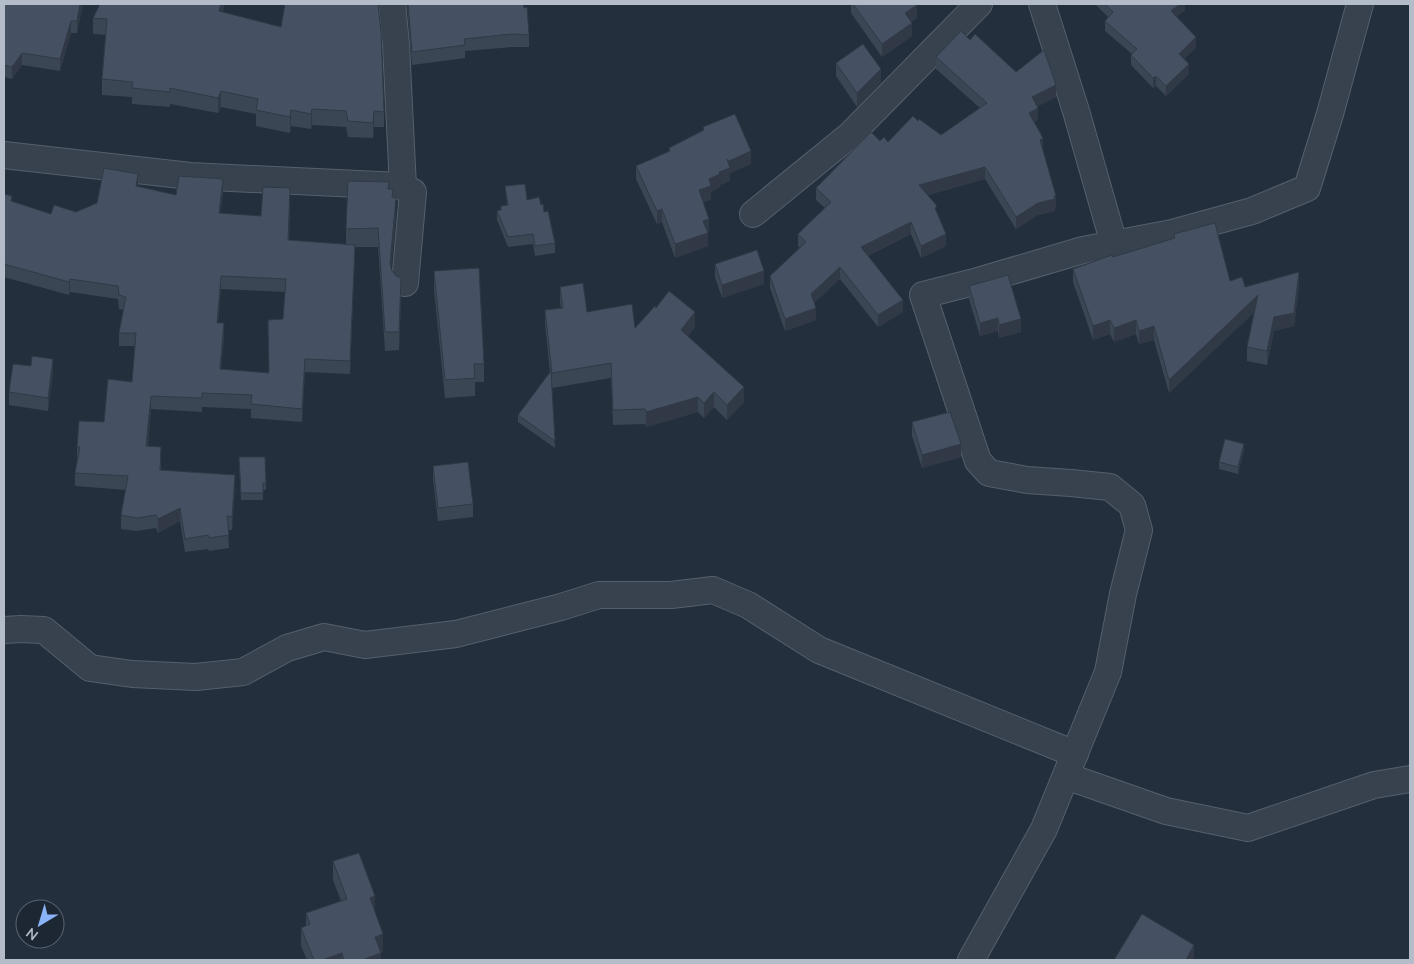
<svg xmlns="http://www.w3.org/2000/svg" width="1414" height="964" viewBox="0 0 1414 964" font-family="Mulish,sans-serif">
<style>
.lines{fill:none;stroke-linecap:round;stroke-linejoin:round}
.minor-casing{stroke:#565f6c;stroke-width:28}
.minor{stroke:#38414e;stroke-width:26}
.wall{fill:#3b4654;fill-rule:evenodd}
.shaded-wall{fill:#303945}
.building{fill:#455162;stroke:#303945;fill-rule:evenodd}
</style>
<rect width="100%" height="100%" fill="#242f3e"/>
<g class="lines">
<g class="minor-casing">
<g id="minor">
<path d="M392 4 396 45 403 187"/>
<path d="M1042 4 1076 111 1114 244"/>
<path d="M4 155 190 176 400 186 413 192 405 283"/>
<path d="M753 214 850 135 979 4"/>
<path d="M4 630 21 629 44 630 90 668 132 674 196 677 243 672 287 648 324 637 365 645 456 634 561 607 599 595H671L713 590 748 605 819 650 1075 754"/>
<path d="M1066 776 1166 811 1248 828 1374 785 1410 779"/>
<path d="M971 960 1044 829 1108 672 1123 594 1139 530 1132 505 1110 487 1071 483 1027 480 989 473 978 461 923 295 978 281 1083 250 1172 233 1252 211 1307 188 1330 114 1360 4"/>
</g>
</g>
<use href="#minor" class="minor"/>
</g>
<g class="wall">
<path d="M4 4H83L77 33H71L60 71 22 65 12 79 4 77Z"/>
<path d="M407 4H523L529 35V47H512L465 51V58L412 65Z"/>
<path d="M851 4H916L917 18 911 22 912 36 882 57 851 13Z"/>
<path d="M1095 4H1185V10L1176 17 1196 47 1184 59 1189 74 1166 96 1156 86 1153 88 1131 65V55L1132 54 1105 31V21L1108 17Z"/>
<path d="M223 12 384 112V127H374L373 138 348 137 346 127 312 125 311 129 291 126 290 133 256 126V114L221 107 218 113 170 104V107L132 104V97L102 95V79L106 35 93 34V18Z"/>
<path d="M970 40 1016 72 1056 97 1038 106V120L1034 122 1043 150 1056 208H1055V211L1038 215 1016 229 985 179 928 195 937 214 946 246 921 258 911 234 868 256 903 312 878 327 840 279 814 303 816 320 785 331 770 288V276L800 248 798 246V234L825 208 816 200V188L880 141 888 142 918 121 941 135 980 108 936 69V57Z"/>
<path d="M836 63 881 82 857 107 836 76Z"/>
<path d="M703 127 751 164 730 173V181L720 185V187L711 192V200L703 202 709 232H708V246L675 258 662 222 657 224 636 179V166L669 151V148L703 131Z"/>
<path d="M505 186 527 200 541 205 544 212 555 243V253L535 256 533 244 508 247 497 220V211L501 210 507 205Z"/>
<path d="M138 187 176 195 223 193 220 213 261 216 290 202 289 240 346 245V229L389 189 393 197 396 216 391 269 401 297 399 350 385 351 378 247H355L350 374 305 372 302 422 251 418V409L202 407V412L151 409 148 446 161 461V470L235 489 232 530H228L229 548 209 551 208 549 185 552 180 521 158 533 156 528 137 531 121 529V515L126 490 75 486V473L77 460V447L104 422 132 382 135 346H119V333L124 310 119 309 118 299 70 292 69 295 4 277V194L12 202 51 214 76 212ZM221 289 285 292 283 319 268 373 221 369 224 337 218 323Z"/>
<path d="M1174 234 1230 281 1245 287 1299 286 1294 326 1274 331 1267 365 1247 361V347L1254 312 1169 393 1154 340 1139 344 1136 334 1114 342 1110 334 1093 340 1073 282V269L1174 238Z"/>
<path d="M715 264 764 284 722 298 715 277Z"/>
<path d="M434 271 484 364V382H475V396L445 398 434 290Z"/>
<path d="M969 286 1021 332 999 338 998 331 980 336 969 299Z"/>
<path d="M560 287 587 312 635 328 695 327 688 336 744 402 727 420 714 407 704 418 698 412 646 427 645 424 613 425 611 378 552 388 551 380 555 448 518 422V415L550 372 545 324V310L561 308 560 302Z"/>
<path d="M53 372 48 411 9 405V392Z"/>
<path d="M912 422 961 457 922 468 912 436Z"/>
<path d="M1244 450 1238 474 1219 469V462Z"/>
<path d="M239 464 266 483V490H263V500H241Z"/>
<path d="M433 466 473 504V517L438 521 433 479Z"/>
<path d="M333 861 375 911 383 952 381 953V960H307L301 946V928L306 926V913L341 901 333 880Z"/>
</g>
<g class="shaded-wall">
<path d="M80 4H83L77 33V21Z"/>
<path d="M221 4H225L219 27V11Z"/>
<path d="M1180 4H1185V10L1171 21V11Z"/>
<path d="M917 5V18L905 26V13Z"/>
<path d="M71 21V33L60 71V59Z"/>
<path d="M912 23V36L882 57V44Z"/>
<path d="M1196 37V47L1179 64V54Z"/>
<path d="M22 53V65L12 79V67Z"/>
<path d="M1189 64V74L1166 96V86Z"/>
<path d="M881 69V82L857 107V93Z"/>
<path d="M1156 76V86L1153 88V78Z"/>
<path d="M1056 85V97L1032 109V97Z"/>
<path d="M221 91V107L218 113V98Z"/>
<path d="M1038 108V120L1029 125V113Z"/>
<path d="M312 109V125L311 129V114Z"/>
<path d="M291 110V126L290 133V117Z"/>
<path d="M374 111V127L373 138V123Z"/>
<path d="M1043 138V150L1040 140Z"/>
<path d="M751 151V164L730 173V181L720 185V187L711 192V200L699 204V190L709 179 719 172 729 168V161Z"/>
<path d="M985 167V179L919 197V185Z"/>
<path d="M138 174V188L136 186Z"/>
<path d="M223 179V193L219 226V213Z"/>
<path d="M1056 196V208H1055V211L1038 215 1016 229V217L1038 203Z"/>
<path d="M396 198V216L390 282V264Z"/>
<path d="M662 209V222L657 224V211Z"/>
<path d="M709 219V232L703 234V221Z"/>
<path d="M911 222V234L861 259V247Z"/>
<path d="M708 233V246L675 258V244Z"/>
<path d="M946 234V246L921 258V246Z"/>
<path d="M355 245V259L350 374V361Z"/>
<path d="M840 267V279L811 306V294Z"/>
<path d="M764 271V284L722 298V285Z"/>
<path d="M1299 272V286L1294 326 1274 331 1267 365V351L1274 317Z"/>
<path d="M221 276V289L217 336V323Z"/>
<path d="M401 278V297L399 350V332Z"/>
<path d="M70 279V292L69 295V282Z"/>
<path d="M1258 295V309L1169 393V380Z"/>
<path d="M903 300V312L878 327V315Z"/>
<path d="M816 308V320L785 331V319Z"/>
<path d="M695 312V327L681 345V330Z"/>
<path d="M998 318V331L980 336V323Z"/>
<path d="M1021 319V332L999 338V325Z"/>
<path d="M1110 320V334L1093 340V326Z"/>
<path d="M1136 320V334L1114 342V328Z"/>
<path d="M224 323V337L220 382V369Z"/>
<path d="M1154 326V340L1139 344V331Z"/>
<path d="M53 359V372L48 411V398Z"/>
<path d="M305 359V372L302 422V409Z"/>
<path d="M744 387V402L727 420V405Z"/>
<path d="M714 392V407L704 418V403Z"/>
<path d="M151 396V409L146 460V446Z"/>
<path d="M698 397V412L646 427V412Z"/>
<path d="M961 444V457L922 468V455Z"/>
<path d="M1244 444V450L1238 474V467Z"/>
<path d="M235 475V489L232 530V517Z"/>
<path d="M180 508V521L158 533V519Z"/>
<path d="M375 896V914L370 898Z"/>
<path d="M383 934V952L381 953V960H362L375 937Z"/>
<path d="M1194 945V960H1186Z"/>
<path d="M342 953V960H322Z"/>
</g>
<g class="building">
<path d="M4 4H80L77 21H71L60 59 22 53 12 67 4 65Z"/>
<path d="M100 4H221L219 11 281 27 285 4H378L381 31 384 112 374 111 373 123 348 121 346 111 312 109 311 114 291 110 290 117 256 110 258 99 221 91 218 98 170 88V92L132 88 133 82 102 79 107 19 93 18Z"/>
<path d="M408 4H523L524 8 527 7 529 35 512 34 464 39 465 45 412 52Z"/>
<path d="M853 4H916L917 5 905 13 912 23 882 44Z"/>
<path d="M1105 4H1180L1171 11 1196 37 1179 54 1189 64 1166 86 1156 76 1153 78 1131 55 1137 49 1105 21 1113 12Z"/>
<path d="M961 31 970 40 975 34 1016 72 1044 50 1056 85 1032 97 1038 108 1029 113 1043 138 1040 140 1056 196H1054L1055 199 1038 203 1016 217 985 167 919 185 937 206 935 208 946 234 921 246 911 222 861 247 903 300 878 315 840 267 811 294 816 308 785 319 770 276 806 242 798 234 831 202 816 188 871 132 880 141 884 137 888 142 913 116 918 121 919 119 941 135 987 103 936 57Z"/>
<path d="M863 44 881 69 857 93 836 63Z"/>
<path d="M735 114 751 151 729 161 727 159 730 168 719 172 720 174 709 179 711 186 699 190 709 219 703 221 708 233 675 244 662 209 657 211 636 166 670 151 669 148 704 130 703 127Z"/>
<path d="M104 168 138 174 136 186 176 195 179 176 223 179 219 213 261 216 263 187 290 188 288 240 355 245 350 361 305 359 302 409 251 404 252 395 202 393V398L151 396 146 446 161 447 160 470 235 475 232 517 227 516 229 535 209 538 208 535 185 539 180 508 158 519 156 515 137 518 121 515 128 476 75 473 80 447H77L79 421 104 422 108 379 132 382 136 333H119L126 297 119 295 118 286 70 279 69 282 4 264V194L12 196 11 201 51 214 54 205 76 212 97 203ZM221 276 286 279 283 319 268 320 269 373 220 369 224 323H217Z"/>
<path d="M348 181 389 182 388 189H393L392 197 396 198 390 264 392 271 396 276 401 278 399 332H385L378 228 346 229Z"/>
<path d="M525 184 527 200 539 197 541 205 543 204 544 212 548 211 555 243 535 246 533 234 508 237 497 211 501 210V206L508 205 505 186Z"/>
<path d="M1215 223 1230 281 1242 277 1245 287 1299 272 1294 313 1274 317 1267 351 1247 347 1258 295 1169 380 1154 326 1139 331 1136 320 1114 328 1110 320 1093 326 1073 269 1112 255 1113 257 1175 238 1174 234Z"/>
<path d="M757 250 764 271 722 285 715 264Z"/>
<path d="M479 268 484 364H474L475 378 445 380 434 271Z"/>
<path d="M1008 275 1021 319 999 325 998 318 980 323 969 286Z"/>
<path d="M583 283 587 312 632 304 635 328 655 306 656 308 669 291 695 312 681 330 744 387 727 405 714 392 704 403 698 397 646 412 645 409 613 410 611 363 552 373 545 310 563 308 560 287Z"/>
<path d="M32 356 53 359 48 398 9 392 13 364 31 366Z"/>
<path d="M551 371 555 441 518 415Z"/>
<path d="M950 412 961 444 922 455 912 422Z"/>
<path d="M1225 439 1244 444 1238 467 1219 462Z"/>
<path d="M239 457H265L266 483H263V493H241Z"/>
<path d="M468 462 473 504 438 508 433 466Z"/>
<path d="M359 853 375 896 370 898 383 934 375 937 381 953 362 960H344L342 953 322 960H314L301 928 310 924 306 913 347 899 333 861Z"/>
<path d="M1142 914 1194 945 1186 960H1114Z"/>
</g>
<rect width="1414" height="964" fill="none" stroke="#b4bcc9" stroke-width="10"/>
<g transform="translate(40 924) rotate(218)"><circle r="24" fill="#1d2633" stroke="#59626f"/>
<path d="M0-4L9 19L0 12L-9 19Z" fill="#8ab4f8"/>
<text y="-8" font-size="14" font-weight="bold" text-anchor="middle" fill="#b4bcc9">N</text>
</g>
</svg>
